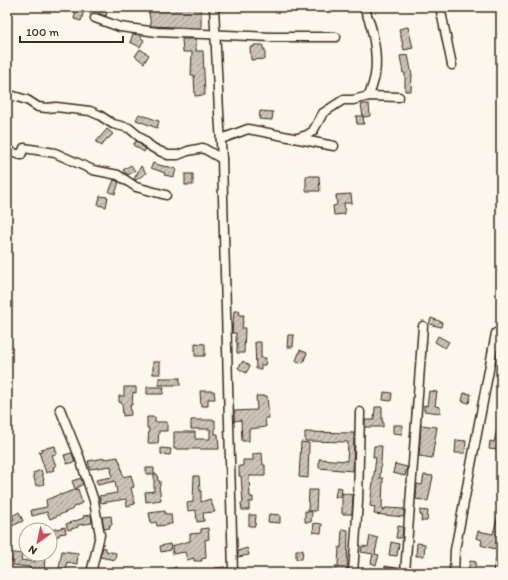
<svg xmlns="http://www.w3.org/2000/svg" width="508" height="580" viewBox="0 0 508 580" font-family="Itim,sans-serif">
<style>
.building{fill:url(#building-hatch);stroke:#3b2a1e}
.lines{fill:none;stroke-linecap:round;stroke-linejoin:round}
.street-casing{stroke:#3b2a1e;stroke-width:11}
.street{stroke:#fbf7ec;stroke-width:8}
</style>
<defs>
<pattern id="building-hatch" width="6" height="6" patternUnits="userSpaceOnUse"><rect width="6" height="6" fill="#ccc4b9"/><path d="M-1 1l2-2M0 6l6-6M5 7l2-2" fill="none" stroke="#a79f96"/></pattern>
</defs>
<rect width="100%" height="100%" fill="#fbf7ec"/>
<filter id="ink" filterUnits="userSpaceOnUse"><feTurbulence type="fractalNoise" baseFrequency=".025" numOctaves="2"/><feDisplacementMap in="SourceGraphic" scale="8" xChannelSelector="R" yChannelSelector="G"/><feConvolveMatrix kernelMatrix="1 2 1 2 8 2 1 2 1" color-interpolation-filters="sRGB"/></filter>
<g filter="url(#ink)">
<g class="building">
<path d="M78 7H85L81 21 74 19 76 11Z"/>
<path d="M101 7H108L106 16 99 14Z"/>
<path d="M148 7H201V28L151 26Z"/>
<path d="M408 27 413 48 404 50 399 29Z"/>
<path d="M133 34 141 35V38L144 40 140 47 130 42Z"/>
<path d="M182 39H196V51H203L205 95 195 96 194 75H191L192 52H183Z"/>
<path d="M254 45H263V49H265V59L251 60 250 47H254Z"/>
<path d="M140 49 149 55 144 63 135 56Z"/>
<path d="M408 55 412 75 411 91H405V73H403L400 56Z"/>
<path d="M361 104H369L370 116 363 117Z"/>
<path d="M260 111 273 112 272 120 259 119Z"/>
<path d="M139 114 159 121 157 128 136 120Z"/>
<path d="M356 116H363L364 124H357Z"/>
<path d="M107 129 113 134 108 139 107 138 102 146 96 142Z"/>
<path d="M136 141 146 149 144 152 133 145Z"/>
<path d="M153 163 166 167V166L176 169 174 177 164 175 165 173 151 168Z"/>
<path d="M131 165 135 171 128 175 123 170Z"/>
<path d="M141 166 146 173 136 180 134 179Z"/>
<rect x="185" y="174" width="8" height="11"/>
<path d="M306 176H319L320 191H306Z"/>
<path d="M114 180 119 182 115 194 109 192Z"/>
<path d="M351 194 352 203H344L345 214 334 215 333 206 337 205 336 195Z"/>
<path d="M100 196 108 197 106 207 98 205Z"/>
<path d="M234 311H240L239 315H244L242 328H245L244 353H237V342H236V333H232Z"/>
<path d="M431 318 442 322 441 327 429 324Z"/>
<path d="M288 335H294L293 347H287Z"/>
<path d="M438 336 449 342 445 348 435 342Z"/>
<path d="M255 342H261V358H266L265 365H261V369H256Z"/>
<path d="M195 343 205 344V356H195Z"/>
<path d="M300 350 307 353 303 363 296 361Z"/>
<path d="M243 361 250 366 246 373 238 368Z"/>
<rect x="153" y="362" width="7" height="12"/>
<rect x="159" y="378" width="21" height="7"/>
<path d="M124 387H136V393L133 392 132 405H130L131 415 123 416 122 403 119 402V396H124Z"/>
<path d="M147 387H164L163 394H147Z"/>
<path d="M200 391H214L215 399H208V406H201Z"/>
<path d="M429 391 437 392 435 406 440 407V413L424 411V405L427 406Z"/>
<path d="M384 392 392 393 391 401 383 400Z"/>
<path d="M464 393 471 394 469 403 462 401Z"/>
<path d="M256 396H267L269 418H265L266 427 249 429V441H242L241 420 234 421V411L257 410Z"/>
<path d="M375 407H382V421H383V427H365V420H374Z"/>
<path d="M147 417H155V422H167V431H159L158 443H148L149 428H147Z"/>
<path d="M191 420H215V434H218L219 449H174V432H195V439H210V429H191Z"/>
<path d="M393 425H403L402 434 393 433Z"/>
<path d="M421 425 437 427 432 458 419 456Z"/>
<path d="M497 430H501L498 450 489 449 490 441 494 442Z"/>
<path d="M305 432 354 433 353 471 319 468V459L347 461 348 442 305 441Z"/>
<path d="M456 440 466 441 465 453H455Z"/>
<path d="M301 442 309 443 308 478 299 477Z"/>
<path d="M55 446 57 454 52 455 56 466 53 467 54 470 46 473 39 452 42 451 41 449Z"/>
<path d="M374 446H382L380 478H383L382 509 385 510V508L404 509V517L374 514 375 507 370 506 376 458 373 457Z"/>
<path d="M161 448 171 449 170 455 161 454Z"/>
<path d="M72 453 75 462 67 464 64 455Z"/>
<path d="M262 453 263 465H265V476H249L250 497H253V502H249V510H242L241 503H243L241 476H239V466H243V460H253V454Z"/>
<path d="M118 457 119 461H120L123 477 131 475 134 487 131 488 135 504 127 506 126 499 101 503 99 496 117 493 115 481 98 485 96 480 112 477 111 466 90 469 88 461 105 458 106 459Z"/>
<path d="M395 464 407 467 405 476 393 473Z"/>
<path d="M146 468H154V474H157L158 481H160V486H159L161 500 146 502 145 492 154 491V474H146Z"/>
<path d="M41 470 44 480 43 481 44 484 36 486 33 473Z"/>
<path d="M424 475 433 476 428 501 416 499 417 484 422 485Z"/>
<path d="M194 476H199L200 491H201V502L210 499 215 512 203 513 204 521 197 522 196 510 188 511 187 503 193 502Z"/>
<path d="M81 478 83 484 75 489 72 481Z"/>
<path d="M337 487 342 488 341 497H335Z"/>
<path d="M78 489 82 503 73 507V509L50 519 47 512 32 516 31 510 47 507 46 500 60 494V495Z"/>
<path d="M309 490H317L316 511H308Z"/>
<path d="M342 493 353 495 352 514H342Z"/>
<path d="M420 510 428 511 427 521H421L422 515H420Z"/>
<path d="M165 511V514H171L172 524H168V525L157 526 156 522 151 523 149 513Z"/>
<path d="M305 511 312 512 311 522H305Z"/>
<path d="M499 511H501V534L495 549 481 545 482 540 476 538 478 531 493 534Z"/>
<path d="M19 512 23 521 12 526 10 521 14 519 12 516Z"/>
<path d="M269 514 280 515V523L268 522Z"/>
<path d="M91 515 92 523 78 525V527L68 530 66 524 84 518 83 516Z"/>
<path d="M249 515H256L255 526H249Z"/>
<path d="M111 516 112 525H109L110 528 104 529 102 517Z"/>
<path d="M314 523 322 524 321 533 313 532Z"/>
<path d="M398 526 403 527 402 538H396Z"/>
<path d="M65 527 66 533 59 534V536H51V530Z"/>
<path d="M208 528 209 539 205 540 206 558 201 559 202 561H194V558L187 560 185 552 173 554 172 546 190 541V534L201 533V529Z"/>
<path d="M342 529 348 530 347 573H335V566H338L339 547 341 548Z"/>
<path d="M370 536 378 538 375 554 379 555 376 565 371 563 373 554 361 552 362 546 368 547Z"/>
<path d="M391 542 399 544 397 556 389 555Z"/>
<path d="M417 543 425 544 424 556H416Z"/>
<path d="M170 544 171 550 161 552 160 546Z"/>
<path d="M103 547 106 548V551L116 553 115 560 100 557Z"/>
<path d="M247 548 249 555 238 557V551Z"/>
<path d="M296 550H303L302 559H296Z"/>
<path d="M62 551 78 553 77 564 67 562 66 570 59 568Z"/>
<path d="M7 552 22 554 21 560 35 562 36 557 45 558 44 571 29 568V567L13 565 14 561H7Z"/>
<path d="M470 561 476 562 474 573 468 572Z"/>
<path d="M385 566 395 568 394 573 384 572Z"/>
<path d="M176 567 179 573H161Z"/>
<path d="M225 567 226 573H215V568Z"/>
</g>
<g class="lines">
<g class="street-casing">
<g id="street">
<path d="M214 7 219 112 222 159 233 573"/>
<path d="M363 7C373 23 378 57 375 75 374 82 371 89 369 96"/>
<path d="M440 7 452 65"/>
<path d="M95 18 120 27 157 32 271 37H336"/>
<path d="M7 94 27 100 38 107 47 108 56 107 90 111 99 115 113 124 129 128 153 148 168 155H178L188 151 203 148 222 159"/>
<path d="M298 138 307 135 313 131 323 113 343 100H353L369 96 399 97"/>
<path d="M221 139 248 129 334 146"/>
<path d="M7 151 21 155 24 148 55 153 93 170 118 175 136 187 166 195"/>
<path d="M60 409 79 456 94 501 96 513 100 535 91 573"/>
<path d="M353 573 358 502 360 412"/>
<path d="M405 573 423 326"/>
<path d="M454 573 455 550 496 333"/>
<path d="M498 573 501 559"/>
</g>
</g>
<use href="#street" class="street"/>
</g>
</g>
<rect width="508" height="580" fill="none" stroke="#fbf7ec" stroke-width="24"/>
<rect x="12" y="12" width="484" height="556" fill="none" stroke="#3b2a1e" stroke-width="1.5" filter="url(#ink)"/>
<g transform="translate(38 542) rotate(213)"><circle r="19" fill="#fbf7ec" stroke="#aea59a"/>
<path d="M0-3L7 15L0 10L-7 15Z" fill="#d1495b"/>
<text y="-6" font-size="11" font-weight="bold" text-anchor="middle" fill="#3b2a1e">N</text>
</g>
<path d="M20 36v6h103v-6" fill="none" stroke="#3b2a1e" stroke-width="2"/>
<text x="26" y="36" font-size="12" fill="#3b2a1e" stroke="#fbf7ec" stroke-width="3" paint-order="stroke">100 m</text>
</svg>
